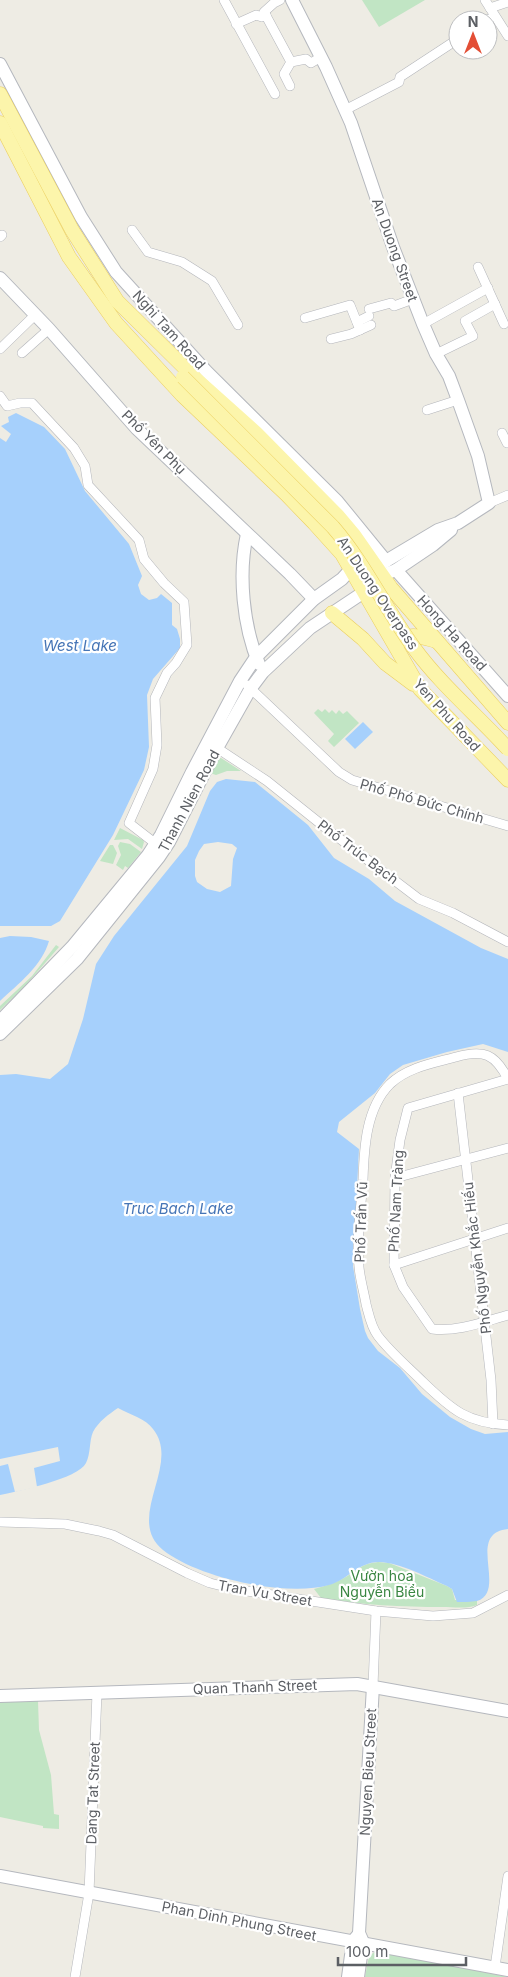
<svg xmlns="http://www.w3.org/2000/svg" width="508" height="1977" viewBox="0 0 508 1977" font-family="Inter,sans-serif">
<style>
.green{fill:#c1e5c4}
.water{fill:#a6d0fc;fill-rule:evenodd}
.pier{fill:#eeece4}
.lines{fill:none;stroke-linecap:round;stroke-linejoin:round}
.street-casing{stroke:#b4b6bb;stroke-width:10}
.secondary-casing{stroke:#b5b8be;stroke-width:14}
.primary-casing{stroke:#eccf5e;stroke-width:15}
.street{stroke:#fff;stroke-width:9}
.secondary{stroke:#fff;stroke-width:12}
.primary{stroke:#fcf5ab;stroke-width:14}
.primary-bridge-casing{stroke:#eccf5e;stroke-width:15;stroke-linecap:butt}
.primary-bridge{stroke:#fcf5ab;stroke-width:14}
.labels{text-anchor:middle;stroke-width:4.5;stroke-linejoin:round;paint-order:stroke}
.street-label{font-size:14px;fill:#5c5f64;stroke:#fff}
.park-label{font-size:14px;fill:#398642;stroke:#fff}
.water-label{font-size:15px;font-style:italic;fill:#4675b6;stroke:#fff}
</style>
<rect width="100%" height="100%" fill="#eeece4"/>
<g class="green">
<path d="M362 0H425L379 27Z"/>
<path d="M318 709 322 712 325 709 329 713 332 710 336 714 339 710 343 714 347 711 359 723 334 747 328 741 334 734 314 713Z"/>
<path d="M218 758H221L241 771H227L216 775 210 773Z"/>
<path d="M120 828 143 840 144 842 142 849 128 839 114 840Z"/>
<path d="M120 842 130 844 141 852 128 868 125 866 123 870 116 865 121 855 118 846Z"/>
<path d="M110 845H113L117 853 113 864 100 861Z"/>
<path d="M56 945 59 947 25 986 0 1010V1006L32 976Z"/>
<path d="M378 1562 389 1563 447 1586 452 1589 455 1600 477 1601V1605C468 1609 453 1607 443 1607 402 1607 362 1605 321 1598L314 1589C326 1586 338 1582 349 1575 361 1567 363 1564 378 1562Z"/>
<path d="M38 1701 39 1730 51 1775 54 1814 59 1815V1829L43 1828V1826L0 1817V1702Z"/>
<path d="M376 1951H378L508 1977H365L369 1956Z"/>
</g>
<g class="water">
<path d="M16 413 44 427 65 449 85 491 129 544 142 576 138 585 141 594 149 600 157 598 161 594 172 603V625L177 629 180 639V648L153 679 147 695 149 747 144 770 113 835 60 921 51 926H0V438L6 442 11 434 1 426 9 422 8 417Z"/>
<path d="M363 722 373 732 355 749 345 739Z"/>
<path d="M226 779 255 782 308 825 334 858 369 879 395 901 481 948 508 959V1052L483 1044 447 1052 403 1065 390 1074 375 1093 339 1122 337 1132 359 1149 353 1266 360 1309 365 1331 368 1338 378 1351 400 1368 422 1394 450 1417 471 1429 485 1434 508 1432V1529C465 1533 508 1591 477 1601 471 1602 463 1602 457 1602L452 1589 447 1586C426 1577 402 1563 379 1562 358 1562 348 1580 329 1585 286 1597 198 1578 163 1550 124 1518 182 1465 153 1429 146 1419 129 1414 118 1408 109 1414 98 1422 93 1432 89 1441 91 1453 86 1463 78 1479 18 1491 0 1495V1075L16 1074 50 1079 68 1064 83 1019 96 964 114 936 187 846 210 791 217 782ZM218 842 232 844 237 848 233 859 231 886 220 892 207 889 197 882 195 876V860L199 851 204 844Z"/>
<path d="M10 936 31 937 49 941C42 966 18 984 0 1001V938Z"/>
</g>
<path class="pier" d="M58 1447 60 1461 34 1468 37 1487 15 1492 8 1464 0 1466V1459Z"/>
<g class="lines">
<g class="street-casing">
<g id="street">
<path d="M224 0 275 94"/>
<path d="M280 0 274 3 264 12 291 62"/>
<path d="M485 0 508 36"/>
<path d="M490 8 508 2"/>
<path d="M487 20 489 19"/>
<path d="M236 24 256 15 262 17 266 15"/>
<path d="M290 86 284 74 291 62 306 59 311 63 321 57"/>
<path d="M345 110 399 82 400 77 458 39"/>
<path d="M132 230 148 252 182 262 212 281 238 325"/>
<path d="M0 237 2 235"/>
<path d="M478 267 504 324"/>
<path d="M369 309 391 303 394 306 413 299"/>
<path d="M305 318 350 305 360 330"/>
<path d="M357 322 369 316"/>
<path d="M423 324 488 288"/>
<path d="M331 339 351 334 371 325"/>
<path d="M0 349 35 315"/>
<path d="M22 353 49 329"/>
<path d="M436 354 473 336 465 321 495 304"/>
<path d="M0 396 7 406 20 403H32L74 448 85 466 88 485 139 540 144 559 164 583 184 602 187 645 176 663 167 673 155 698 157 745 153 769 129 823 156 844"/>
<path d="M427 410 458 400"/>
<path d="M502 433 507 443"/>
<path d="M489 503 508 495"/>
<path d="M247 685 339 772 352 780 508 826"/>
<path d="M217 748 267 781 327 829 419 899 453 913 508 942"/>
<path d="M508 1079C495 1054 484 1049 456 1057 434 1063 408 1067 390 1084 366 1108 364 1148 363 1180 361 1208 356 1239 359 1267 360 1279 364 1292 366 1304 369 1315 371 1327 378 1336 391 1353 408 1367 423 1382 452 1410 467 1423 508 1425"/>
<path d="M508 1079 408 1108 400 1140 395 1178 394 1265 403 1287 432 1329C458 1332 483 1322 508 1315"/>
<path d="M458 1093 491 1380 493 1424"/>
<path d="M395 1178 508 1148"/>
<path d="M394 1265 508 1228"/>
<path d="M0 1522 65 1524 99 1531 113 1535 187 1573 210 1583 234 1589 376 1611 433 1616 473 1613 508 1595"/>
<path d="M373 1686 376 1611"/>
<path d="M495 1967 508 1876"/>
<path d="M75 1977 89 1893 97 1693"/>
</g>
</g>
<g class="secondary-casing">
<g id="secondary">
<path d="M0 64 81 217 116 272 206 371 337 501 386 561"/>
<path d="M0 278 49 329 137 429 290 574 314 599"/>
<path d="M247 534C238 574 243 626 259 664"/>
<path d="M396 570 508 696"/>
<path d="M0 1021 72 947 148 855 161 835 192 772 240 681 256 657 314 599 342 579 351 569 381 564 438 530 458 523 489 503 478 456 458 400 449 376 436 354 423 324 393 247 351 123 326 67 292 0"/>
<path d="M0 1034 77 959 159 857 169 842 217 748 251 688 263 672 310 628 364 592 388 573 396 570 433 545 451 530"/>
<path d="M0 1696 357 1684 508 1711"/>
<path d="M0 1876 508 1970"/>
<path d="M348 1977 353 1941 358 1935"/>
<path d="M358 1977 363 1942 359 1933 373 1686"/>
</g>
</g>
<g class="primary-casing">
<g id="primary">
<path d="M0 94 72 230 117 301 198 381 256 433 338 516 354 535 391 588 508 723"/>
<path d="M0 123 69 257 116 323 182 395 286 494 314 523 342 554 420 689 508 780"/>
<path d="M332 613 363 639 385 663 413 684"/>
<path d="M398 643C408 631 422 637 436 641"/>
</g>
</g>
<use href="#street" class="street"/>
<use href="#secondary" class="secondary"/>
<use href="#primary" class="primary"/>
<g class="primary-bridge-casing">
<path id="primary-bridge" d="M183 377 333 527C365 564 385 608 414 648 441 685 477 715 508 749"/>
</g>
<use href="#primary-bridge" class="primary-bridge"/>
</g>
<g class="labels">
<g class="street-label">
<text transform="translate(395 250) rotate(70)" y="5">An Duong Street</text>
<text transform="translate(169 330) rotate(48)" y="5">Nghi Tam Road</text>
<text transform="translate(154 442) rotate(45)" y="5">Phố Yên Phụ</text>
<text transform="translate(378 593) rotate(56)" y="5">An Duong Overpass</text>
<text transform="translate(452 633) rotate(48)" y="5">Hong Ha Road</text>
<text transform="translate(447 715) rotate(48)" y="5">Yen Phu Road</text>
<text transform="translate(189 801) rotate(-62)" y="5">Thanh Nien Road</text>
<text transform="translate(422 801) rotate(16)" y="5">Phố Phó Đức Chính</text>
<text transform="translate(358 852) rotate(37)" y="5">Phố Trúc Bạch</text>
<text transform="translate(396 1201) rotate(-87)" y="5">Phố Nam Tràng</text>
<text transform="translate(361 1222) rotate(-88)" y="5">Phố Trấn Vũ</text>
<text transform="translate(477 1258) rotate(-97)" y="5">Phố Nguyễn Khắc Hiếu</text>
<text transform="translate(265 1593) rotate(10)" y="5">Tran Vu Street</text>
<text transform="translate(255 1687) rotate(-2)" y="5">Quan Thanh Street</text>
<text transform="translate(368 1772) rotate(-87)" y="5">Nguyen Bieu Street</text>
<text transform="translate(93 1793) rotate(-88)" y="5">Dang Tat Street</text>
<text transform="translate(239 1921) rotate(11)" y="5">Phan Dinh Phung Street</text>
</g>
<g class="park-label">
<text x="382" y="1581">Vườn hoa<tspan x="382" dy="16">Nguyễn Biểu</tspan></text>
</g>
<g class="water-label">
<text x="80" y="651">West Lake</text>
<text x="178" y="1214">Truc Bach Lake</text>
</g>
</g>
<g transform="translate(473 35)"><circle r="24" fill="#ffffff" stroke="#bebfc1"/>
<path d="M0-4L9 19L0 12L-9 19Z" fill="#e34e35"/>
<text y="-8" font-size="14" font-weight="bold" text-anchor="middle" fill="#5c5f64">N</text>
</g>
<path d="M338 1957v8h128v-8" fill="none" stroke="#5c5f64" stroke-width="2.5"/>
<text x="346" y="1957" font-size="15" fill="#5c5f64" stroke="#ffffff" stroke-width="4" paint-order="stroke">100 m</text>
</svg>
